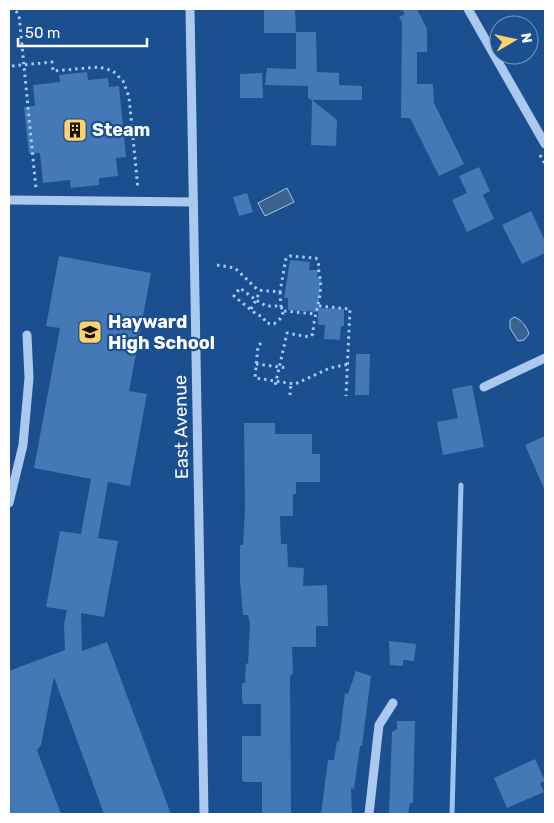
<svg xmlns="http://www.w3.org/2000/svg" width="554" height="823" viewBox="0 0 554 823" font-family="Rubik,sans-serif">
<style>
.water{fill:#3c6290;stroke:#9cc4f0}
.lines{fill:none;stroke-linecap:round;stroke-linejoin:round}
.stream{stroke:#9cc4f0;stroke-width:5}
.building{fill:#4478b7}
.path{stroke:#a9c9ee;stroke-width:3;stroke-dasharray:2.5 4;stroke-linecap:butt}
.minor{stroke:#a9c9ee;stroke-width:9}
.labels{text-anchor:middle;stroke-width:4.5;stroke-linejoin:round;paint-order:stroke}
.poi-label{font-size:18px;font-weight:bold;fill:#fff;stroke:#1b4f8f;text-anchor:start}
.street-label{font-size:18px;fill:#fff;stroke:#1b4f8f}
</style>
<rect width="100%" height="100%" fill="#1b4f8f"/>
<g class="water">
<path d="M287 188 294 202 265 216 258 203Z"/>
<path d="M514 317C521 319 527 327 529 334L524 340 518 341 510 328V320Z"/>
</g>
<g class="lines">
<path class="stream" d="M452 814 461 485"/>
</g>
<g class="building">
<path d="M264 9H295L296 32H316L317 72 339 73V85L362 86V100H312L337 120 336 146 311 145 312 100 308 98V86L265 85 267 68 296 69V33H264Z"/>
<path d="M402 9H417L427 29V52H417V84H433L434 103 464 164 439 176 410 118H401L402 22 399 17 405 14Z"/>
<path d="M87 72 88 80 108 78 109 87 119 86 126 157 116 158 118 176 99 178V185L71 188 70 180 43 183 40 153 29 154 24 107 35 106 33 85 60 82 59 75Z"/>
<path d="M262 73 263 98H240V74Z"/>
<path d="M479 167 490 191 483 195 494 219 467 232 452 200 467 193 459 176Z"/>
<path d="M247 193 253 212 239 216 233 197Z"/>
<path d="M531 211 545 241V253L522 264 502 225Z"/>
<path d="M59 256 151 273 129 391 147 394 130 486 108 482 98 538 118 541 104 617 81 613 82 651 107 642 171 814H104L54 677 41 745 37 750 61 814H9V671L65 650 64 624 67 610 46 607 60 531 81 534 91 479 34 468 60 328 46 326Z"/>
<path d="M290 260 310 262 309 270H318L317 277H321L318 312 288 310V298H284Z"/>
<path d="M318 308 344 309V326H341L340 340 324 339 325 325H318Z"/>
<path d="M356 354H370L369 395H355Z"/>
<path d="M472 385 484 447 443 455 437 422 458 418 452 389Z"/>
<path d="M244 423H275V434H312V454H320V482H296V494H293V516H280L281 544H287L288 567 304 568 303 586 327 585 328 626H316V647H292L293 673 290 676 291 814H262V782H243L242 779V736H261V704H243L242 699V683H245L246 663 248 664 250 623 248 615H243L240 580V545H243L245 509Z"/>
<path d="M545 436V491L525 445Z"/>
<path d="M389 641 416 644 414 661 403 660V666L390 665Z"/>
<path d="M356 671 371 676 362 746H360L354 789 351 788 352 814H321L328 760H334L337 741 339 742 345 693 348 694Z"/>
<path d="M397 721H415L413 803H410L408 814H389L392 732 397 729Z"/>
<path d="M535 759 545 781 540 783 544 792 507 808 494 778Z"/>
</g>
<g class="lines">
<g class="path">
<path d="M16 11 19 15 36 189"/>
<path d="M12 66 52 62 53 71 99 67 113 71 123 81 129 97 138 189"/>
<path d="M540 155 545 164"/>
<path d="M217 265 235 268 258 290 280 292 286 258 290 256 316 258C320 264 318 267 319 273 325 294 313 313 313 334L309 337 287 333 275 386"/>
<path d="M280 292 281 307"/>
<path d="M319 306 350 309 346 396"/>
<path d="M251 309 256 300 240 288 234 296 256 314 263 317 266 323 274 324 280 319 284 311 280 306H266L256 300 260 291"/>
<path d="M284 311 315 314"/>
<path d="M261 343 258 346 255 378 295 384 330 368 349 364"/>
<path d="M256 364 288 368"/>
<path d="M290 395 291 383"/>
</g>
<g class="minor">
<path d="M190 9 204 814"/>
<path d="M468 9 545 144"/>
<path d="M11 200 193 202"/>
<path d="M484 387 545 358"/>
<path d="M9 503 23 445 29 378 27 335"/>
<path d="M369 814 379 725 393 703"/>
</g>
</g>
<defs>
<g id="building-square" transform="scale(1.25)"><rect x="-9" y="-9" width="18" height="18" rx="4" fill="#ffd166" stroke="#1b4f8f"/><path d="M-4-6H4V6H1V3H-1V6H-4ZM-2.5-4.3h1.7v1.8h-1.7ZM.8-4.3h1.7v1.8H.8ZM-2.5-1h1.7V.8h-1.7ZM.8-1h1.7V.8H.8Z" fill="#111"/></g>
<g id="school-square" transform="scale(1.25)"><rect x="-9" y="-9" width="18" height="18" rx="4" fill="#ffd166" stroke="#1b4f8f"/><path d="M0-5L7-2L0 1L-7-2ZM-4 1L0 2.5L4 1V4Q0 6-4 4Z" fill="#111"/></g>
</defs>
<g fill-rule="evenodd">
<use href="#building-square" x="75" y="130"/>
<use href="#school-square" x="90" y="332"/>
</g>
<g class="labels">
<g class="poi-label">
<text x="92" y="136">Steam</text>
<text x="108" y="328">Hayward<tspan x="108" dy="21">High School</tspan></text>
</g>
<g class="street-label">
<text transform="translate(181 427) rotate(-91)" y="6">East Avenue</text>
</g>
</g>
<rect width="554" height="823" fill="none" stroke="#ffffff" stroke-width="20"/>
<g transform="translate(514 40) rotate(81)"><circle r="24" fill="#1b4f8f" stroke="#7695bc"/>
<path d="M0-4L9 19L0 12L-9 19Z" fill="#ffd166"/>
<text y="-8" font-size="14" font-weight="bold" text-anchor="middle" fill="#ffffff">N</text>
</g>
<path d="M18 38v8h129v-8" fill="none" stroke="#ffffff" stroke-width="2.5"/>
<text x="25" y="38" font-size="15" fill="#ffffff" stroke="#1b4f8f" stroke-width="4" paint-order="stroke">50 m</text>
</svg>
